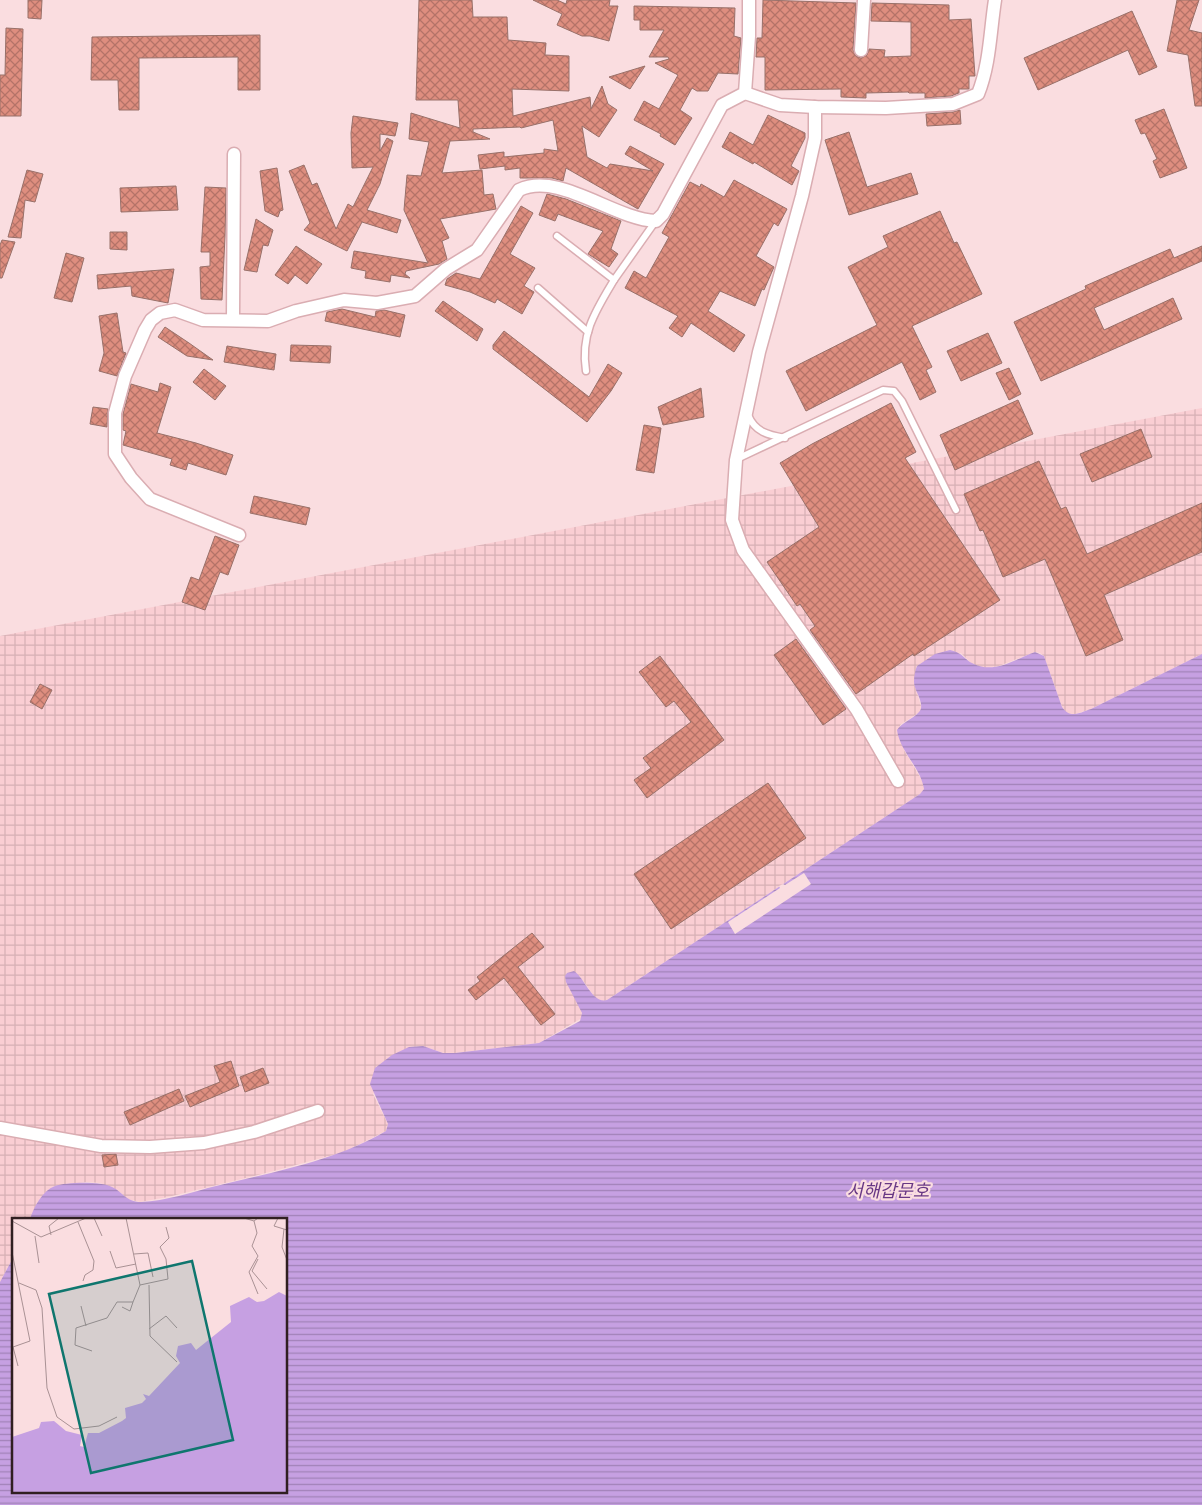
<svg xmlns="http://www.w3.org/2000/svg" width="1202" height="1505" viewBox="0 0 1202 1505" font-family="'Exo 2','Noto Sans KR',sans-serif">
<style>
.industrial{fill:url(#industrial-grid)}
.water{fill:url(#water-rules)}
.pier{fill:#fadde0}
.building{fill:url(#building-cross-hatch);stroke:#987069}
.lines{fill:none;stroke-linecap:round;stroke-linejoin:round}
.lane-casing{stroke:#daadb2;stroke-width:9}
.street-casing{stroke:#daadb2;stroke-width:15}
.lane{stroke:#fff;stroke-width:6}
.street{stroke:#fff;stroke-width:12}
.labels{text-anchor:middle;stroke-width:4.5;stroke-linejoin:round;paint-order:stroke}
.water-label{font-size:18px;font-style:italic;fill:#683885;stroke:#fadde0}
.inset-road{fill:none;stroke:#a99194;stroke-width:1}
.view{fill:#0f766e;fill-opacity:0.15;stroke:#0f766e;stroke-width:2.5}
.inset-edge{fill:none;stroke:#301f21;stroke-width:2.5}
</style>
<defs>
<pattern id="industrial-grid" width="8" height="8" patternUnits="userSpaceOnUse" patternTransform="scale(1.25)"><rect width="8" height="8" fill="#faced3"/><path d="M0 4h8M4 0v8" fill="none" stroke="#d7b0b5"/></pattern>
<pattern id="water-rules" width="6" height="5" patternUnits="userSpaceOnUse" patternTransform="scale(1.25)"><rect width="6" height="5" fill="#c6a0e2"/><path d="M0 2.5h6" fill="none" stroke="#a182b7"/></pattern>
<pattern id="building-cross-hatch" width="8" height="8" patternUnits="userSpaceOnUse" patternTransform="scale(1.25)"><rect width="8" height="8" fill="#de8e7f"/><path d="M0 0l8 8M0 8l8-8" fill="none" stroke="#b47368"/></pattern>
</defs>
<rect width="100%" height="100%" fill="#fadde0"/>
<path class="industrial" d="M1202 408V654L1091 709 1072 715 1066 713 1062 707 1044 656 1040 653 1035 652 999 666 985 668 972 664 961 653 917 666 914 683 921 706 920 712 900 725 904 750 923 782 924 789 920 794 607 1000 602 1002 596 999 579 975 582 1018 539 1043 455 1053H443L423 1046 409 1047 373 1094 388 1124 386 1131 344 1152 274 1171 168 1197 140 1202 127 1199 121 1193 100 1183 87 1182 55 1186 45 1193 38 1202 30 1219H14V1256L0 1282V636Z"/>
<path class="water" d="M950 650C965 654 963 659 974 664 994 674 1016 659 1035 652L1044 656 1062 707C1070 719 1079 713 1091 709L1202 654V1505H0V1282L14 1256V1491H286V1219H30C34 1207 42 1191 55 1186 66 1182 101 1181 112 1187 123 1192 126 1202 141 1202 166 1201 192 1192 216 1186 273 1172 335 1161 386 1131L388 1124 370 1084 375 1068 392 1055 409 1047 423 1046 443 1053H455L539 1043 580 1021 582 1013 566 982 565 976 567 973 574 971C585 978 592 1004 607 1000L920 794 924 789C921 768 900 752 897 730 902 722 912 720 919 712 926 704 914 691 914 682 914 676 915 671 917 666L935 654Z"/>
<path class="pier" d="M804 873 811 884 735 934 728 922 780 888 779 886 783 884 785 885Z"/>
<g class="building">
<path d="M28 0H42L41 19 28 18Z"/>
<path d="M419 0H472L473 17H507L508 40 546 43 545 55 569 56V91L512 89 513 116 590 97 591 109 602 86 608 104 617 110 599 137 582 126 587 157 607 168 610 164 653 171 625 154 630 146 664 164 638 209 566 168 563 181 552 178H520V168L505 170V166L480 169 478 155 504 152V157L544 153V149L558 151 553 120 521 128 520 127 473 129V132L490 139 450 141 442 173 482 170 484 195 493 194 496 209 440 219 449 238 442 241 447 259 439 264 406 271 405 274 410 278 391 275 390 282 365 278 366 271 351 268 354 251 428 263 404 210 407 175 421 176 429 142 409 139 411 113 460 128 458 100H416Z"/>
<path d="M533 0H557L566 4 567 0H610L609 6H618L609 41 590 36H582L557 25 562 14Z"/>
<path d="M763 0 856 3 853 50 856 56 861 58 867 55 869 49 885 50 884 57 911 56V22L871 21 872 3 949 5V20L971 19 975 76H969V89H959V93L951 96 925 98V93H909L908 92 866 93V98L841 97V89L765 90V57H756L757 38H762Z"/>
<path d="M1177 0H1199L1189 30 1202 33V106H1195L1188 55 1167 51Z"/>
<path d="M634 6 735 8 734 36 741 38 738 74 718 73 708 91H697L692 88 680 110 692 118 675 145 660 136 661 134 634 120 644 101 659 109 678 75 655 63 669 59 668 57H649L664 30H640V20H634Z"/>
<path d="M1132 11 1157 67 1139 75 1128 50 1038 90 1024 58Z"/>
<path d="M6 28 23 29 21 116H0V75H5Z"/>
<path d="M260 35V90H238V57L139 58V110H119L118 80H91L92 37Z"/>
<path d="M645 66 630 89 609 77Z"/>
<path d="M1164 109 1187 168 1160 178 1153 161 1157 159 1145 133 1141 134 1135 120Z"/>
<path d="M960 110 961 124 927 126 926 114 953 112Z"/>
<path d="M768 115 805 133V138L791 166 799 171 792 185 754 162 753 164 722 147 730 132 753 145Z"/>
<path d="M353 116 398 123 395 136 380 134V151L387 138 393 141 380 184 367 210 401 220 397 233 362 222 347 251 304 230 310 223 289 171 304 165 312 185 317 183 336 229 348 204 353 207 373 167 352 168 351 133Z"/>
<path d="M849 132 867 187 911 173 918 194 849 215 825 140Z"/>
<path d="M277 168 283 210 280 211 278 217 265 211 260 171Z"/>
<path d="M27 170 43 174 35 202 25 200 21 238 8 237Z"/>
<path d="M734 180 787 209 778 226 774 223 756 256 774 267 764 290 762 289 755 306 720 291 708 311 745 335 734 352 691 323 682 337 669 328 678 316 625 288 634 271 646 278 669 237 662 233 690 182 700 187 701 184 724 197Z"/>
<path d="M176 186 178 210 121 212 120 188Z"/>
<path d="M205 187 226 188 225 236 222 300 201 299 200 267 210 266V252H201Z"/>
<path d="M547 194 566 199 621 221 611 249 618 254 609 267 588 254 603 231 558 214 555 221 539 215Z"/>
<path d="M521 206 533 213 510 254 535 268 524 286 534 292 522 314 497 299 495 303 470 292 445 285 447 279 456 273 480 279Z"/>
<path d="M940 211 954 243 957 242 982 294 912 326 932 367 926 370 936 392 920 400 902 362 806 411 786 371 877 325 848 267 888 247 883 236Z"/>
<path d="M256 219 273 230 268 246 263 245 257 272 244 270Z"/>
<path d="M110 232H127V250L110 249Z"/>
<path d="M2 240 15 242 2 278H0V245Z"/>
<path d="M296 246 322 264 307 284 295 275 288 284 275 275Z"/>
<path d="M1202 246V261L1094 308 1104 330 1173 298 1182 319 1041 381 1014 322 1086 289 1085 286 1170 249 1174 258Z"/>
<path d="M66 253 84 258 72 302 54 298Z"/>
<path d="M174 269 168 303 132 296 131 286 98 289 97 275Z"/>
<path d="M443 301 483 329 477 341 435 311Z"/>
<path d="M342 309 375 317 376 311 384 310 405 315 400 337 325 321 327 312Z"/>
<path d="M117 313 123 352 126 353 117 376 99 371 104 353 99 316Z"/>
<path d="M165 327 189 343 213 360 187 356 158 337Z"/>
<path d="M504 331 589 397 608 364 622 373 611 391 587 422 493 349V345Z"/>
<path d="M988 333 1002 363 961 381 947 351Z"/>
<path d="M291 345 331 346 330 363 290 361Z"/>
<path d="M227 346 276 354 274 370 224 362Z"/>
<path d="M1009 368 1021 394 1009 400 996 373Z"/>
<path d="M204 369 226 386 215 400 193 382Z"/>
<path d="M160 383 171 387 157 433 196 443 233 455 226 475 188 463 186 470 170 465 172 459 123 445 126 431 123 430V414L131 384 158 392Z"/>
<path d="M701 388 704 417 663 425 658 407Z"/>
<path d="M1018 400 1033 434 955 470 940 435Z"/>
<path d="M891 403 916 452 905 458 1000 600 914 656 913 654 856 694 810 630 815 626 800 604 797 606 767 562 819 527 780 463 812 444Z"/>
<path d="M93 407 108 409 107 427 90 424Z"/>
<path d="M644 425 661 428 654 473 636 470Z"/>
<path d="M1141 429 1152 457 1092 482 1080 454Z"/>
<path d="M1039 461 1061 509 1066 507 1087 554 1202 503V552L1104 595 1123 640 1086 656 1045 559 1003 577 983 530 980 531 964 494Z"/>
<path d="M254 496 310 508 306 525 250 513Z"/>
<path d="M215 536 239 545 228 575 220 572 205 610 182 602 191 577 199 580Z"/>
<path d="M796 639 846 709 823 725 774 655Z"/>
<path d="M660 656 724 740 647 798 634 780 651 768 643 758 691 722 674 701 666 707 639 672Z"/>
<path d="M40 684 52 690 42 709 30 702Z"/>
<path d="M768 783 806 838 671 929 634 874Z"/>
<path d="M532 933 544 947 518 967 555 1014 541 1025 504 978 476 1000 468 990 480 981 477 977Z"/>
<path d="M231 1061 239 1086 190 1107 185 1096 220 1082 214 1066Z"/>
<path d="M263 1068 269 1083 245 1092 240 1077Z"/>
<path d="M179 1089 184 1101 130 1125 124 1112Z"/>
<path d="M116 1154 118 1165 104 1167 102 1155Z"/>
</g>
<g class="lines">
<g class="lane-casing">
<g id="lane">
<path d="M557 236 614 280 655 222"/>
<path d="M538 288 588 332"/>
<path d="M586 371C580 334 596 310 614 280"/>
<path d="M748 415C755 432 768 435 785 438"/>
<path d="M737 459 883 390 894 391 902 401 956 510"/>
</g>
</g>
<g class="street-casing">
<g id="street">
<path d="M861 50 864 0"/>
<path d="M745 93 780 105 815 107 886 108 953 104 978 94C990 64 990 32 995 0"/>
<path d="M815 107V138L802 196 759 352 736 460 732 520 743 550 857 710 898 781"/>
<path d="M233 319 234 154"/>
<path d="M239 535 150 499 131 478 115 454V413L125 376 145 330 151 320 160 313 175 310 203 320 268 321 296 311 344 300 377 303 415 296 446 269 477 250 519 190C559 171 613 219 656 221L663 214 722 105 745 93 749 36V0"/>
<path d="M0 1128 101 1146 150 1147 204 1143 254 1132 318 1111"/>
</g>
</g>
<use href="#lane" class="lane"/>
<use href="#street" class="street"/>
</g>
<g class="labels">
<g class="water-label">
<text x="888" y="1197">서해갑문호</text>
</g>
</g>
<g transform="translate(12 1218)">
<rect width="275" height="275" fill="#fadde0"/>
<path d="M267 74 275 78V275H0V219L27 210 29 204 42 203 54 213 70 217 68 228 72 229 76 215H87L110 203 114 200 113 190 130 185 134 181 131 176 137 178 168 145 164 138 166 128 179 125 184 132 219 104 218 88 237 79 245 84 252 83Z" fill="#c6a0e2"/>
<path class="inset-road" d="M82 0 90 18M232 0 242 3 246 0M266 0 262 8 275 12M0 3 29 19 74 0M242 3 245 15 240 28 246 38 237 54 246 76M66 4 82 43 81 52 73 57 71 63M272 11 270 29 275 42M39 17 37 8 47 0M23 18 27 45M98 33 104 50 124 46M0 34 18 123 1 129 6 148M122 36 136 35 141 59M246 41 240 53 255 71M7 65 24 72 30 90 35 170 45 199 62 211 87 208 105 199M128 67 156 61 154 41 148 29 157 20 154 9M137 67 138 118 165 144M69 88 74 108M110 89 118 93 121 84M137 111 154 98 165 110M80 133 63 127 64 110 95 100 105 84H121L128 67 114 0"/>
<path class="view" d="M180 43 221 222 79 255 37 76Z"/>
<rect width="275" height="275" class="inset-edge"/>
</g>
</svg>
